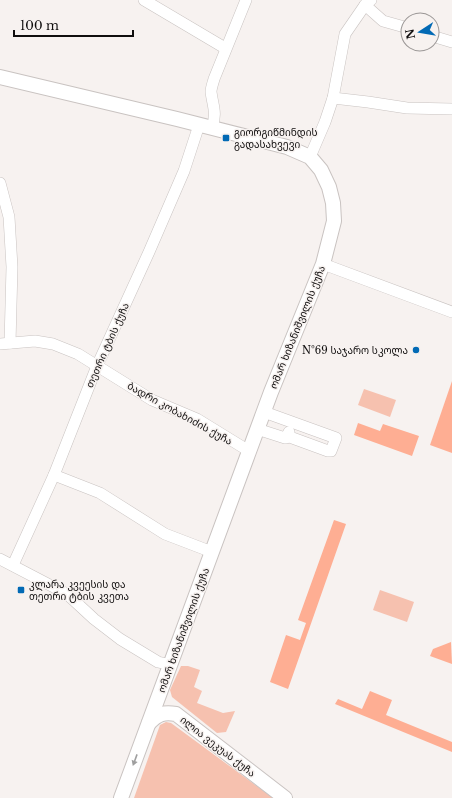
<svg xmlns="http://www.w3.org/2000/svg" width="452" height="798" viewBox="0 0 452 798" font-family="'Libre Baskerville','Noto Sans Georgian',serif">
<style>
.green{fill:#f6c1af}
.forest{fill:#feae93}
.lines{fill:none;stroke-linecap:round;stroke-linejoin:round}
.minor-casing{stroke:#c9c3c1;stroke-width:12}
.major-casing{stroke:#c9c3c1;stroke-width:16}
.minor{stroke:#fff;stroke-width:11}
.major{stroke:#fff;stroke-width:14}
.oneway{fill:#9f9f9f}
.poi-dot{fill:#026ab5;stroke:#f7f2f0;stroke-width:1.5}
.labels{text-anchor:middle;stroke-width:3;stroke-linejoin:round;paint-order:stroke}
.poi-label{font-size:10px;fill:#100e0e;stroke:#f7f2f0;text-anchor:start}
.street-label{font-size:10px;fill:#100e0e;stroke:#f7f2f0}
</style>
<rect width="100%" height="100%" fill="#f7f2f0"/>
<g class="green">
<path d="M364 389 396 400 390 417 358 405Z"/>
<path d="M380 590 414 602 407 622 373 610Z"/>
<path d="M181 666H188L200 670 194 687 202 691 197 703 223 713 235 711 226 732 217 733 172 697 170 690Z"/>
<path d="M166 722 171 723 273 798H134L160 725Z"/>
</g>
<g class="forest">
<path d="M452 381V453L430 445Z"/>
<path d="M358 423 380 431 383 424 419 436 412 456 354 435Z"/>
<path d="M334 520 346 524 288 689 270 682 286 635 300 640 306 623 298 620Z"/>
<path d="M451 642 452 664 430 656 433 649Z"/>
<path d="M370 691 392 700 386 715 452 742V752L335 704 338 699 362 709Z"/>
</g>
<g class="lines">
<g class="minor-casing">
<g id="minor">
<path d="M144 0 225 48"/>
<path d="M365 5 383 21 408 28"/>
<path d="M432 36 452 42"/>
<path d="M333 98 368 102 407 108 452 109"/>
<path d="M212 128C217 112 213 107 211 92 211 88 213 83 214 79L246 0"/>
<path d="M310 157 325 122 333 98 345 34 365 5 371 0"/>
<path d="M0 183 9 217 12 267 10 343"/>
<path d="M323 264 452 312"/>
<path d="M0 344 35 341 53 344 78 354 152 400 197 419 249 451"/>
<path d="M264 412 336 438 331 451H328L287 436"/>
<path d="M257 429 285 438H286L289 432"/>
<path d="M54 475 100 493 165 534 212 552"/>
<path d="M0 559 67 594 94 619 120 639 158 662 171 665"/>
<path d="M13 565 54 475 97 366 149 252 184 171 199 125"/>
</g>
</g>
<g class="major-casing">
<g id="major">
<path d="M0 77 177 119 287 147 310 157 321 170 329 187 333 203 334 221 323 264 271 392 121 798"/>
<path d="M149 723C158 714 163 712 176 714L285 798"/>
</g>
</g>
<use href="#minor" class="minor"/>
<use href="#major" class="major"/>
</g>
<defs><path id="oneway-solid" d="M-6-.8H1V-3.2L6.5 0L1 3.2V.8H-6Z"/></defs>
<use class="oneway" href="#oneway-solid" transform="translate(135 760) rotate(110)"/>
<g class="poi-dot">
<rect x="222" y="134" width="8" height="8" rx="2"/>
<circle cx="416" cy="350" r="4"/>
<rect x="17" y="586" width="8" height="8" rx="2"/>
</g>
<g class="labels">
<g class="poi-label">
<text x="234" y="136">გიორგიწმინდის<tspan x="234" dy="12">გადასახვევი</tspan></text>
<text x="408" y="354" text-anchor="end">№69 საჯარო სკოლა</text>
<text x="29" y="588">კლარა კვეესის და<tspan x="29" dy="12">თეთრი ტბის კვეთა</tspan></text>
</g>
<g class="street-label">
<text transform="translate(297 327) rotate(-68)" y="4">ომარ ხიზანიშვილის ქუჩა</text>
<text transform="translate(107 345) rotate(-66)" y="4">თეთრი ტბის ქუჩა</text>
<text transform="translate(180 413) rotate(29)" y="4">ბადრი კობახიძის ქუჩა</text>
<text transform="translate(183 630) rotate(-70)" y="4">ომარ ხიზანიშვილის ქუჩა</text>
<text transform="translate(218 746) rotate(38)" y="4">ილია ვეკუას ქუჩა</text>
</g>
</g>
<g transform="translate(420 32) rotate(258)"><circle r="19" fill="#f7f2f0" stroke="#9b9796"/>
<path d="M0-3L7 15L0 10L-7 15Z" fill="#026ab5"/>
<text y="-6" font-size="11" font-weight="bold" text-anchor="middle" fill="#100e0e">N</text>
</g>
<path d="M14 30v6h119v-6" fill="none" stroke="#100e0e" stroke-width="2"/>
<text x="20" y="30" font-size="12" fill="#100e0e" stroke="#f7f2f0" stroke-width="3" paint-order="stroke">100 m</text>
</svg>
